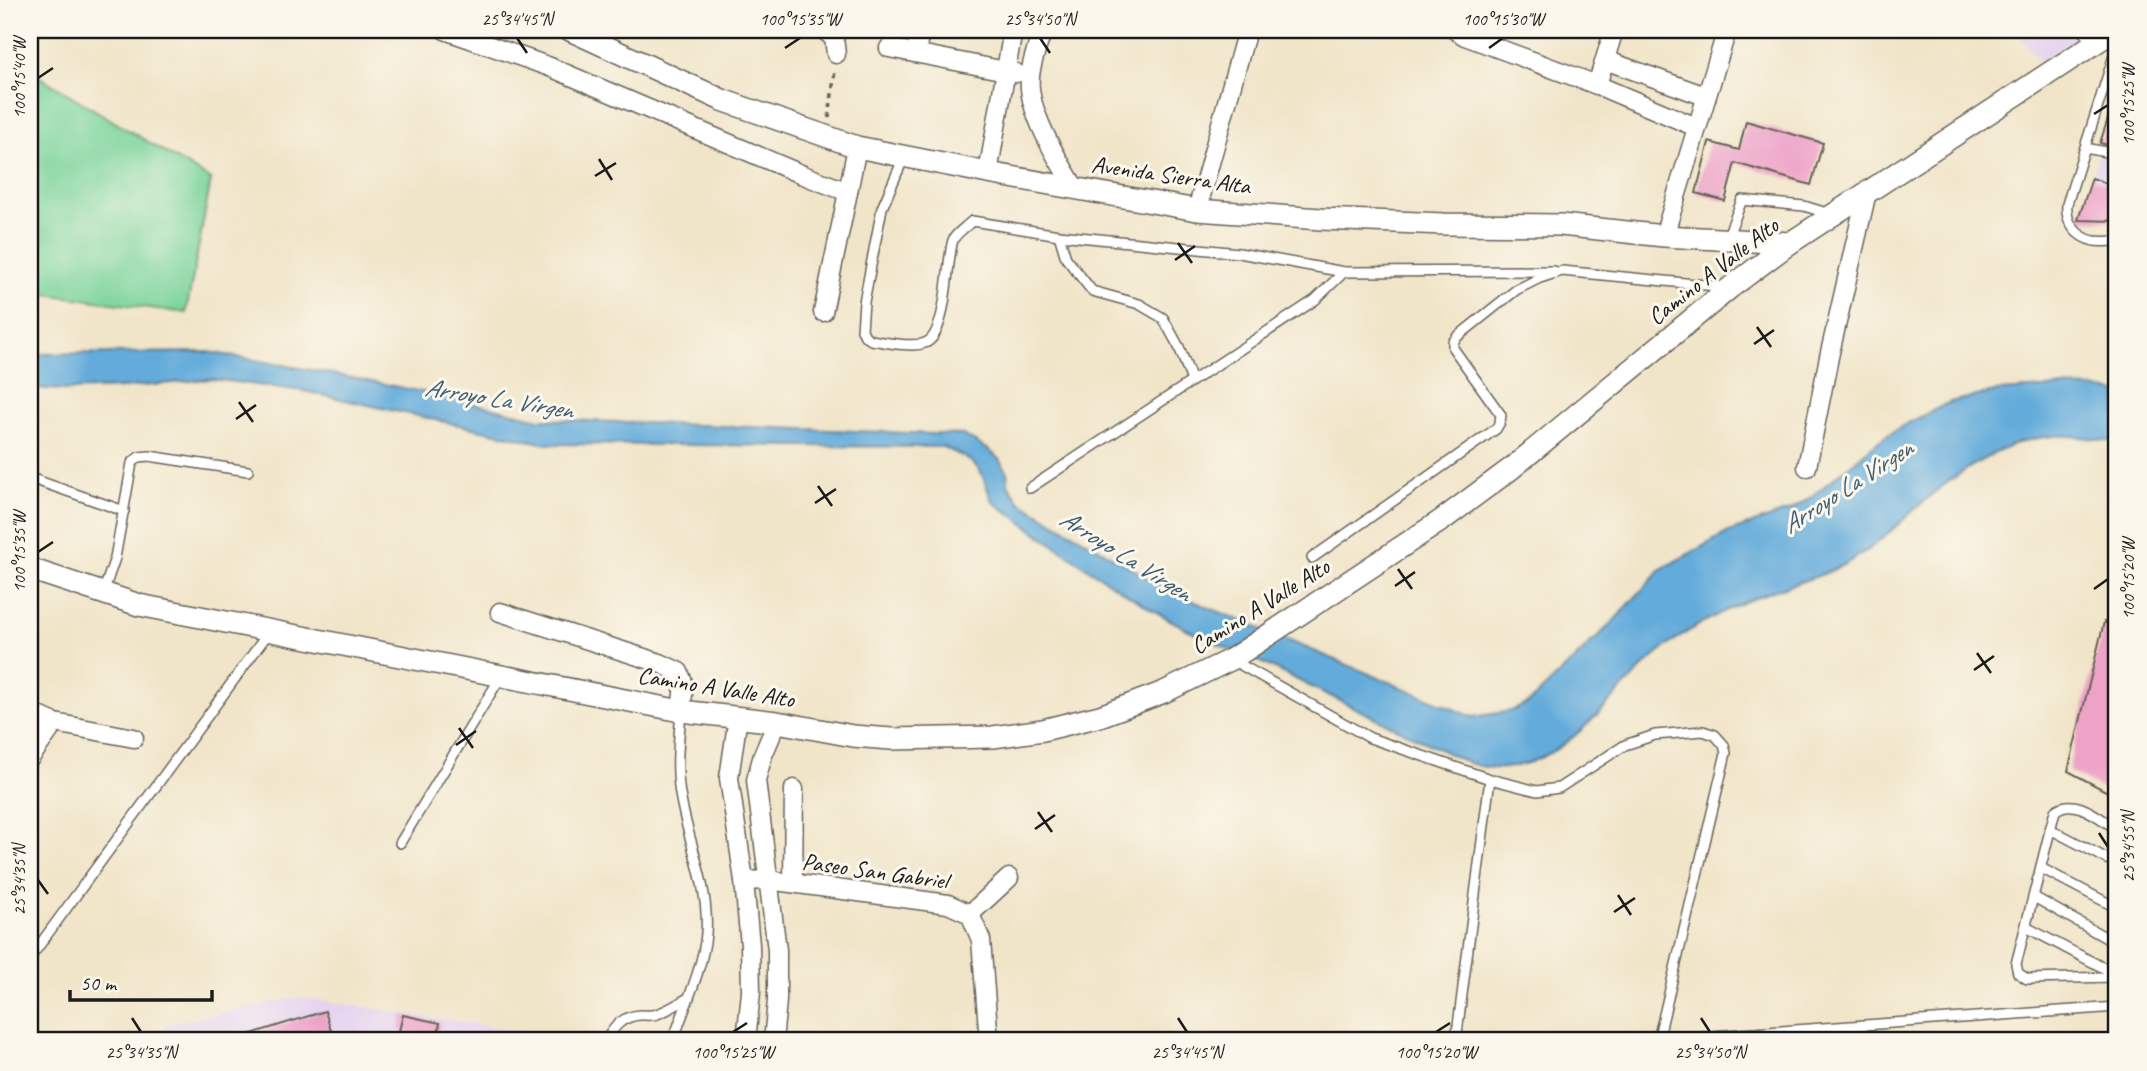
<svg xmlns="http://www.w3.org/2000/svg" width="2147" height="1071" viewBox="0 0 2147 1071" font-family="Caveat,sans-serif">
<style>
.built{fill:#e5d3f0}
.green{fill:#78d39a;stroke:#4a785b;stroke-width:2}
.water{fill:#63abda;stroke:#40647b;stroke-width:2}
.building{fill:#eda2c7}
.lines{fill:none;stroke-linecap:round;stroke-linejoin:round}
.service-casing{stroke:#676259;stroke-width:12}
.minor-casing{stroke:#676259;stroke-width:21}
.tertiary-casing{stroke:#676259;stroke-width:24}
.path{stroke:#676259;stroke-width:3.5;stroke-dasharray:5 5;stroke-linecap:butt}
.service{stroke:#fff;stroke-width:9}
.minor{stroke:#fff;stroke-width:18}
.tertiary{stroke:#fff;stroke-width:21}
.ticks{fill:none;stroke:#1c1c1c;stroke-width:2.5}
.labels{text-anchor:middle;stroke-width:6;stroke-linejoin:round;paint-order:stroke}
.street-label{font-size:24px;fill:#1c1c1c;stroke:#fbf7ec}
.water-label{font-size:26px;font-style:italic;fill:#3c5c71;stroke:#fbf7ec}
.neatline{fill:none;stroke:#1c1c1c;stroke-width:2.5}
.ticks-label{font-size:18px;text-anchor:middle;fill:#1c1c1c}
</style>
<rect width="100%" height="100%" fill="#fbf7ec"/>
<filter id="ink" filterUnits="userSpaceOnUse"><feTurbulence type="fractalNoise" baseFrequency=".0143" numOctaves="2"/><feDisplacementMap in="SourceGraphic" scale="14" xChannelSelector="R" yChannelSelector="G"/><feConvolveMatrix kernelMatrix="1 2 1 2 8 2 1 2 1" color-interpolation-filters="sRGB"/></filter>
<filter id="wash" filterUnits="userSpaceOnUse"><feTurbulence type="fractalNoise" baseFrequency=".00686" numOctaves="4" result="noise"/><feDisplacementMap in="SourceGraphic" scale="28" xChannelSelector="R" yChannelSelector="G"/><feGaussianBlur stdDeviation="1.57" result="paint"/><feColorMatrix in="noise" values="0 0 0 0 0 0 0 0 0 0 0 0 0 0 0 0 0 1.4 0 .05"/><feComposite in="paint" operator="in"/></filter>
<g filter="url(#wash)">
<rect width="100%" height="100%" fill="#f1e5c9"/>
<g class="built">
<path d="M2016 30H2088L2039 61Z"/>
<path d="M2117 98V221L2078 220Z"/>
<path d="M299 997 552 1036 553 1041H158L166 1024Z"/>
</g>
<path class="green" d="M30 71 211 180 186 313 30 292Z"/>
<path class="water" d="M209 352C319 371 430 391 539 419L963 435 989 450 1000 460 1007 472 1008 484 1020 502 1174 593 1473 717 1511 711 1529 703 1611 624 1661 569 1729 532 1791 510 1811 497 1880 440 1904 425 1950 402 1999 391 2062 387 2093 388 2117 393V442C2097 440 2074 434 2054 436 2009 438 1956 473 1923 502 1895 527 1870 553 1835 569 1814 579 1791 584 1770 592 1737 604 1704 620 1675 640 1619 679 1578 761 1504 768 1492 769 1479 766 1468 763L1254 659C1158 624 1077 560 993 502 988 493 986 481 980 471 972 459 956 453 943 447L546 444 304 391 211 379 123 388 68 390 30 388V354Z"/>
<g id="blocks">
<g class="building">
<path d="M2114 100H2117V147L2100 143Z"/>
<path d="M1746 121 1823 143 1811 185 1735 163 1725 201 1696 193 1709 142 1739 150Z"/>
<path d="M2092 178 2117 187V221L2078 220Z"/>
<path d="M2104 622 2117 629V797L2068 771Z"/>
<path d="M325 1011 334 1041H238V1038Z"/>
<path d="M403 1015 440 1023 437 1039 399 1031Z"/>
</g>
</g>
</g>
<g filter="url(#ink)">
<use href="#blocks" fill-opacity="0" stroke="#676259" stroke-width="2"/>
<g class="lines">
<g class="service-casing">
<g id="service">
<path d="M2083 30 2094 44"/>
<path d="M2117 46 2067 204C2065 222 2076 237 2094 241 2101 242 2110 241 2117 241"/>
<path d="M2085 148 2117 154"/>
<path d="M904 157 882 208 864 302 862 330 865 336 871 340C885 342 912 348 925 343 948 335 946 262 953 240 956 233 966 227 972 221L1059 235 1239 253 1344 272"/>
<path d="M1059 235 1066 258 1092 291 1139 304 1163 318 1179 347 1192 381"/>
<path d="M1727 238 1742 200 1804 206 1830 214"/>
<path d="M30 478 124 511"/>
<path d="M1030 488 1315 300 1344 272 1554 271"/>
<path d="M1312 558 1496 429 1500 422 1501 415 1453 348V342L1457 337 1516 290 1540 278 1562 271 1726 287"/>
<path d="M103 593 115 558 132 463 139 457 149 456 248 471"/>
<path d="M1234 661 1370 738 1490 779 1537 791 1559 788 1625 745 1655 735 1703 731 1715 735 1724 745 1726 753 1658 1040"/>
<path d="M2050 829 2117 864"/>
<path d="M2117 829C2100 819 2074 795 2055 811L2016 964 2018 973 2027 979 2117 977"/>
<path d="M400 843 500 678"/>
<path d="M2041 868 2117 908"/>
<path d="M2034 897 2117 944"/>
<path d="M2026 927 2117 975"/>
<path d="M30 958 269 632"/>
<path d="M606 1041C614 1026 623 1016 640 1015 646 1015 652 1016 657 1014 669 1010 678 1004 688 998"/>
<path d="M673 1041C684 1008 703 968 706 934 710 883 685 837 679 787 676 762 679 737 681 712"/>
<path d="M1456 1041 1490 779"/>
<path d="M1640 1041 2117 1007"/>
<path d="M2102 1041 2117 1040"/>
</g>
</g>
<g class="minor-casing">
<g id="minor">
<path d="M445 30 550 67 803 175 848 192 857 147"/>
<path d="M824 30 834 38 836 54"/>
<path d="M1043 30C1038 45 1031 62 1030 77 1026 109 1059 162 1075 188"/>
<path d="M1455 30 1465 36 1597 85 1696 127"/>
<path d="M889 48 1016 73"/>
<path d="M916 53 920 30"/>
<path d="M1605 60 1705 96"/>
<path d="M1597 85 1614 30"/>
<path d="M988 173 1013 30"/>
<path d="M1197 210 1247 30"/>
<path d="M1664 236 1727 30"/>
<path d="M823 312 848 192"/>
<path d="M1807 467 1829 357 1867 192"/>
<path d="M500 612 660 663 679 672 684 685 681 711"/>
<path d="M30 712 55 723 134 738"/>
<path d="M738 717 729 778 744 881 750 945 751 992 746 1041"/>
<path d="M30 758 55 723"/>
<path d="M744 881 768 880 948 904 970 914 981 940 989 1041"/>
<path d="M793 883 794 789"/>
<path d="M970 914 1009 878"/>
<path d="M773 1041 777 1001V950L756 780 763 755 777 722"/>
</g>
</g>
<g class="tertiary-casing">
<g id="tertiary">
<path d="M570 30 722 100 857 147 988 173 1197 210 1321 219 1444 224 1561 225 1664 236 1790 243"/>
<path d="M30 569 139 605 681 711 777 722 853 736 891 739 993 737 1043 730 1100 716 1164 692 1232 659 1442 520 1512 468 1731 287 1790 243 2115 30"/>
</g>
</g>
<path class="path" d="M829 118 835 70"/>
<use href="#service" class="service"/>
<use href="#minor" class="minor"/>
<use href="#tertiary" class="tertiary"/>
</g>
</g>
<path class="ticks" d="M517 38 527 53M1040 38 1050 53M785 48 800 38M1489 48 1503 38M38 78 53 68M2094 114 2108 105M599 159 612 180M595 176 616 163M1178 243 1192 263M1175 260 1195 246M1757 327 1771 347M1754 344 1774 330M239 402 253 422M236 419 256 405M818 486 832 506M815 503 836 489M38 552 53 542M1398 569 1412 589M1395 586 1415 572M2094 589 2108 579M1977 653 1991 673M1974 670 1994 656M459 728 473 748M456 745 476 731M1038 812 1052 832M1035 829 1055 815M2099 833 2108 847M38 880 48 894M1618 895 1631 915M1614 912 1635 898M132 1018 141 1032M1178 1018 1187 1032M1701 1018 1710 1032M733 1032 747 1023M1436 1032 1450 1023"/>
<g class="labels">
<g class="street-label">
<text transform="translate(1171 175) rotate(8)" y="8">Avenida Sierra Alta</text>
<text transform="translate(1713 271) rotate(-38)" y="8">Camino A Valle Alto</text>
<text transform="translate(1260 606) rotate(-32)" y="8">Camino A Valle Alto</text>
<text transform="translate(716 687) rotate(9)" y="8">Camino A Valle Alto</text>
<text transform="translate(875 871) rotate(8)" y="8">Paseo San Gabriel</text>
</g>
<g class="water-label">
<text transform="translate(499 398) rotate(9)" y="9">Arroyo La Virgen</text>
<text transform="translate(1847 486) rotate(-33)" y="9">Arroyo La Virgen</text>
<text transform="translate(1126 555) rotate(32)" y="9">Arroyo La Virgen</text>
</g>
</g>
<rect width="2147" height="1071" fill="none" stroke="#fbf7ec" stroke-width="77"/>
<path d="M70 990v10h142v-10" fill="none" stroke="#1c1c1c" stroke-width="3.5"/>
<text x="80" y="990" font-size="21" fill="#1c1c1c" stroke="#fbf7ec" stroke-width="5" paint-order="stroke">50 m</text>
<rect x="38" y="38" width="2070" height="994" class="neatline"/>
<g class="ticks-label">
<text x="517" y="25">25°34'45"N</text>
<text x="800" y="25">100°15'35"W</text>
<text x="1040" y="25">25°34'50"N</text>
<text x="1503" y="25">100°15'30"W</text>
<text transform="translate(19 78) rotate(-90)" y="6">100°15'40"W</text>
<text transform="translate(2128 105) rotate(-90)" y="6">100°15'25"W</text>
<text transform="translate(19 552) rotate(-90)" y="6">100°15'35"W</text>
<text transform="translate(2128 579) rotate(-90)" y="6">100°15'20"W</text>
<text transform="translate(2128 847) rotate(-90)" y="6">25°34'55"N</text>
<text transform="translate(19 880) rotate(-90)" y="6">25°34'35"N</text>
<text x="141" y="1058">25°34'35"N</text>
<text x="733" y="1058">100°15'25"W</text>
<text x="1187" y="1058">25°34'45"N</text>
<text x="1436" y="1058">100°15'20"W</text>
<text x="1710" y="1058">25°34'50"N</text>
</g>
</svg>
